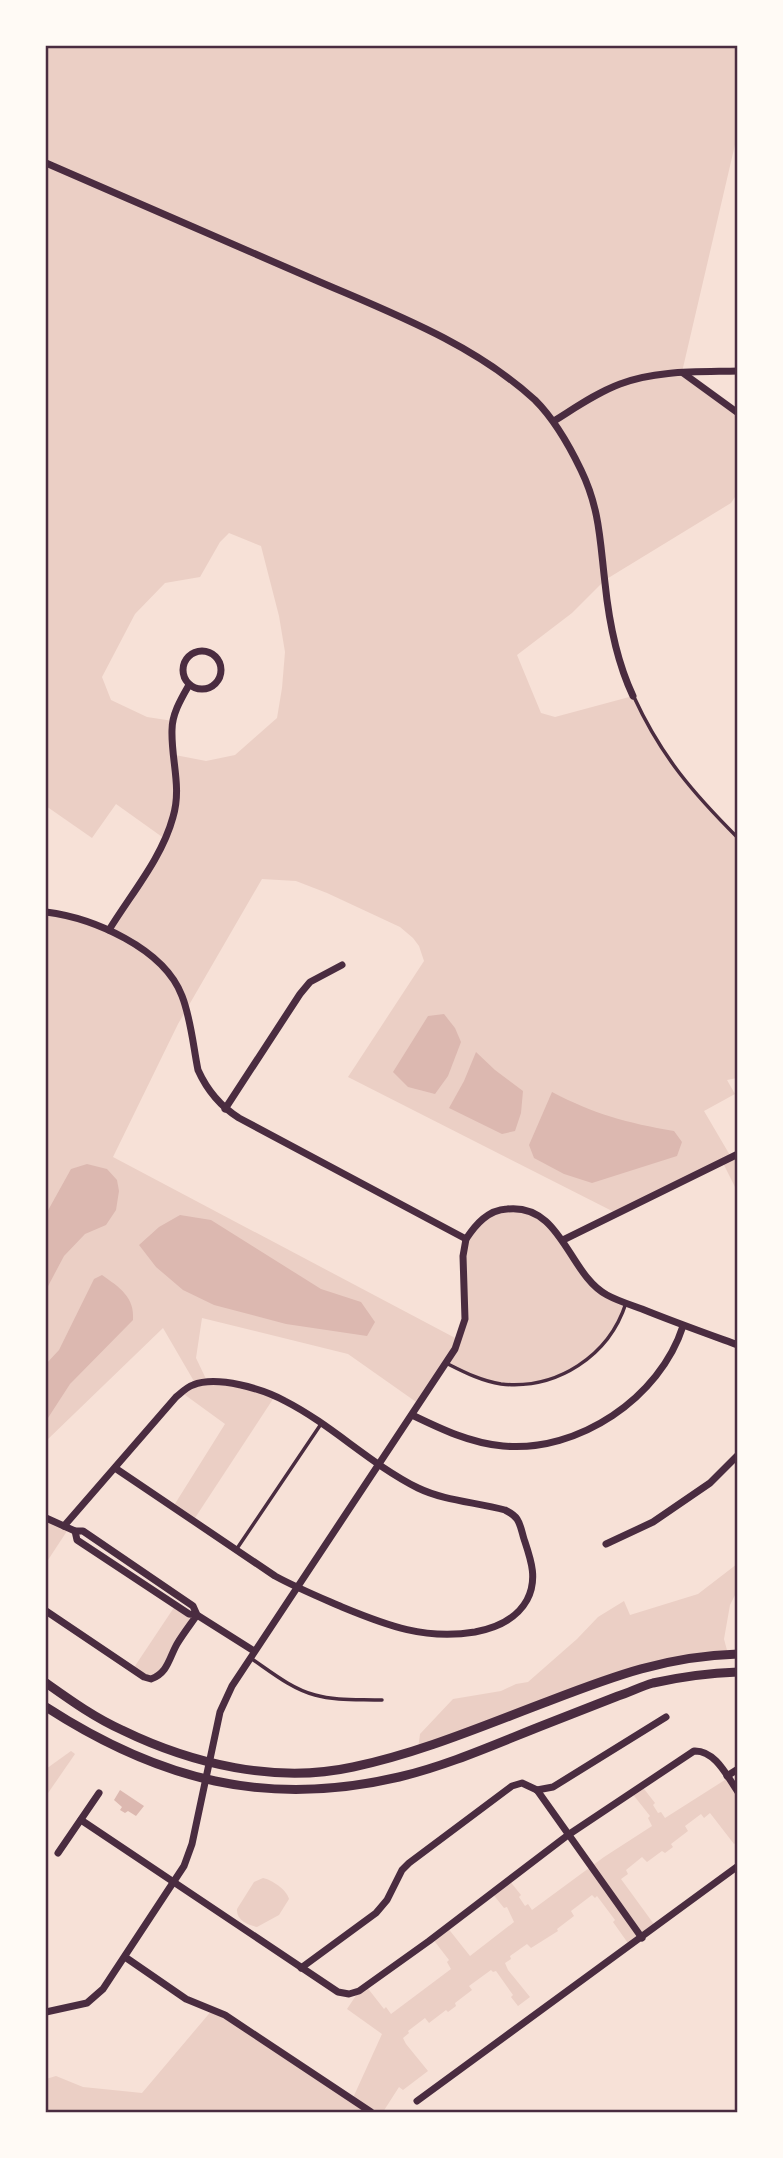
<svg xmlns="http://www.w3.org/2000/svg" width="783" height="2158" viewBox="0 0 783 2158" font-family="'Noto Serif',serif">
<style>
.green{fill:#ebcfc5;fill-rule:evenodd}
.water{fill:#dcb8b0}
.lines{fill:none;stroke-linecap:round;stroke-linejoin:round}
.service{stroke:#4a2c40;stroke-width:3.5}
.minor{stroke:#4a2c40;stroke-width:7}
.tertiary{stroke:#4a2c40;stroke-width:9}
.neatline{fill:none;stroke:#4a2c40;stroke-width:2.5}
</style>
<rect width="100%" height="100%" fill="#f7e1d7"/>
<g class="green">
<path d="M46 46H737V136L682 372 737 413V494L731 503 605 580 572 613 517 655 541 713 555 717 633 696 662 751 687 785 737 838V1078L727 1080 735 1094 704 1111 731 1157 737 1154V1191L723 1163 618 1214 348 1077 424 961 419 946 413 938 400 927 327 893 296 881 262 879 178 1024 113 1157 459 1340 462 1333 466 1239 484 1217 513 1208 551 1225 586 1278 626 1303C622 1313 618 1324 612 1333 586 1371 531 1393 486 1381 473 1377 459 1369 446 1363L419 1404 348 1354 202 1318 196 1358 207 1381H219L275 1396 193 1521 173 1507 225 1424 181 1392 195 1383 163 1328 46 1441V912L109 930 165 839 116 804 92 838 46 806ZM229 533 261 546 279 616 285 652 282 688 277 718 235 755 206 761 175 755 173 721 147 717 111 700 102 677 135 614 165 583 200 577 220 542Z"/>
<path d="M46 1520 69 1528 46 1563Z"/>
<path d="M737 1564V1591L730 1605 724 1639 728 1654 662 1662 418 1749 420 1734 453 1699 501 1691 516 1684 528 1682 577 1639 598 1617 624 1601 630 1615 698 1594Z"/>
<path d="M175 1606 197 1615 168 1665 151 1679 133 1669Z"/>
<path d="M71 1751 75 1754 46 1796V1769Z"/>
<path d="M728 1778 737 1792V1842L734 1844 710 1813 704 1818 701 1814 685 1826 688 1831 671 1844 673 1847 665 1853 662 1851 647 1862 642 1857 626 1870 628 1874 621 1879 656 1927 630 1946 613 1922 615 1920 597 1896 595 1898 592 1895 571 1911 574 1916 557 1929 558 1931 531 1948 527 1944 510 1956 511 1959 505 1963 508 1970 530 1997 518 2006 511 1997 513 1995 496 1971 493 1972 491 1970 469 1986 472 1990 455 2003 456 2006 448 2012 446 2010 429 2023 425 2018 408 2031 409 2033 403 2038 406 2044 428 2071 403 2090 399 2087 383 2112H46V2079L56 2076 83 2087 142 2093 213 2009 352 2100 382 2034 347 2009 359 1991 366 1986 384 2009 386 2007 391 2014 451 1969 447 1962 449 1960 432 1938 447 1927 470 1956 514 1922 507 1907 504 1908 492 1893 509 1880 521 1895 519 1897 525 1906 528 1904 532 1910 604 1857 652 1826 648 1818 650 1816 631 1792 641 1785 655 1803 653 1805 658 1813 661 1812 665 1818Z"/>
<path d="M263 1878C272 1880 286 1889 289 1899L279 1915 257 1927C248 1925 236 1920 237 1909L254 1882Z"/>
</g>
<g class="water">
<path d="M444 1014 455 1028 461 1042 448 1076 435 1094 408 1087 393 1072 428 1016Z"/>
<path d="M476 1052 495 1070 523 1091 521 1113 515 1131 502 1134 449 1108 464 1081Z"/>
<path d="M552 1092C594 1114 627 1123 674 1131L682 1142 677 1156 592 1183 564 1174 534 1158 529 1145Z"/>
<path d="M87 1164 107 1169 117 1180 119 1191 116 1210 106 1225 85 1234 64 1256 46 1290V1214L71 1169Z"/>
<path d="M180 1215 211 1220 321 1289 361 1302 375 1322 367 1336 286 1324 214 1305 183 1290 156 1267 139 1245 159 1227Z"/>
<path d="M102 1275C119 1287 135 1297 133 1320L70 1384 46 1421V1364L59 1350 94 1279Z"/>
<path d="M120 1790 144 1806 136 1816 128 1811 125 1813 120 1810 122 1807 114 1800Z"/>
</g>
<g class="lines">
<g class="service">
<path d="M634 697C661 756 693 793 738 838"/>
<path d="M446 1363C464 1372 481 1381 501 1384 557 1390 609 1356 626 1303"/>
<path d="M236 1550 321 1424"/>
<path d="M252 1659C271 1672 292 1689 315 1695 336 1701 360 1699 382 1700"/>
</g>
<g class="minor">
<path d="M46 163C135 202 224 240 313 279 389 312 473 343 535 400 555 420 569 445 581 470 600 509 600 542 605 583 609 622 616 660 633 696"/>
<path d="M683 373 738 413"/>
<path d="M554 421C575 408 596 393 620 384 656 370 699 372 738 371"/>
<circle cx="202" cy="670" r="19"/>
<path d="M46 912C93 918 164 948 182 996 191 1019 193 1045 198 1070 207 1090 220 1106 239 1118L466 1239C476 1224 488 1210 507 1209 562 1203 568 1274 607 1295 618 1301 631 1305 642 1309 674 1322 705 1333 738 1345"/>
<path d="M109 930C131 894 162 858 173 817 182 787 171 760 172 730 172 714 181 699 189 685"/>
<path d="M225 1109 300 994 310 982 342 965"/>
<path d="M563 1240 738 1154"/>
<path d="M412 1415C441 1429 470 1443 503 1446 578 1453 660 1398 683 1326"/>
<path d="M46 1518 75 1531H83L193 1606 197 1615 254 1651"/>
<path d="M64 1526 176 1397C182 1392 187 1387 193 1385 217 1375 263 1389 285 1401 332 1425 370 1464 418 1488 445 1501 476 1502 505 1510 509 1512 515 1516 517 1519 521 1525 522 1533 524 1539 531 1560 538 1579 527 1600 516 1620 496 1628 475 1632 425 1640 388 1626 342 1607 319 1597 297 1588 275 1576L115 1468"/>
<path d="M606 1544 653 1522 710 1483 738 1455"/>
<path d="M46 1611 144 1677 151 1679C168 1673 169 1658 177 1644 183 1634 190 1625 197 1615L189 1614 77 1540 75 1531"/>
<path d="M727 1776 738 1769"/>
<path d="M537 1790 553 1787 666 1717"/>
<path d="M81 1820 338 1992 349 1994 359 1991 429 1941 568 1835 694 1751C715 1750 727 1776 738 1792"/>
<path d="M58 1853 99 1793"/>
<path d="M125 1957 186 1999 225 2015 371 2112"/>
<path d="M301 1968 376 1913 387 1900 402 1870 409 1863 512 1786 522 1783 537 1790 642 1938"/>
<path d="M46 2012 87 2003 103 1989 184 1866 192 1844 220 1712 232 1686 455 1349 465 1319 463 1256 466 1239"/>
<path d="M417 2101 738 1866"/>
</g>
<g class="tertiary">
<path d="M46 1683C70 1700 95 1718 122 1730 192 1764 276 1784 353 1767 420 1753 485 1725 549 1701 614 1676 667 1656 738 1654"/>
<path d="M46 1707C159 1780 266 1808 399 1777 450 1765 500 1742 549 1723 572 1714 595 1705 618 1696 630 1692 642 1686 653 1683 680 1677 710 1673 738 1672"/>
</g>
</g>
<rect width="783" height="2158" fill="none" stroke="#fffaf5" stroke-width="94"/>
<rect x="47" y="47" width="689" height="2064" class="neatline"/>
</svg>
